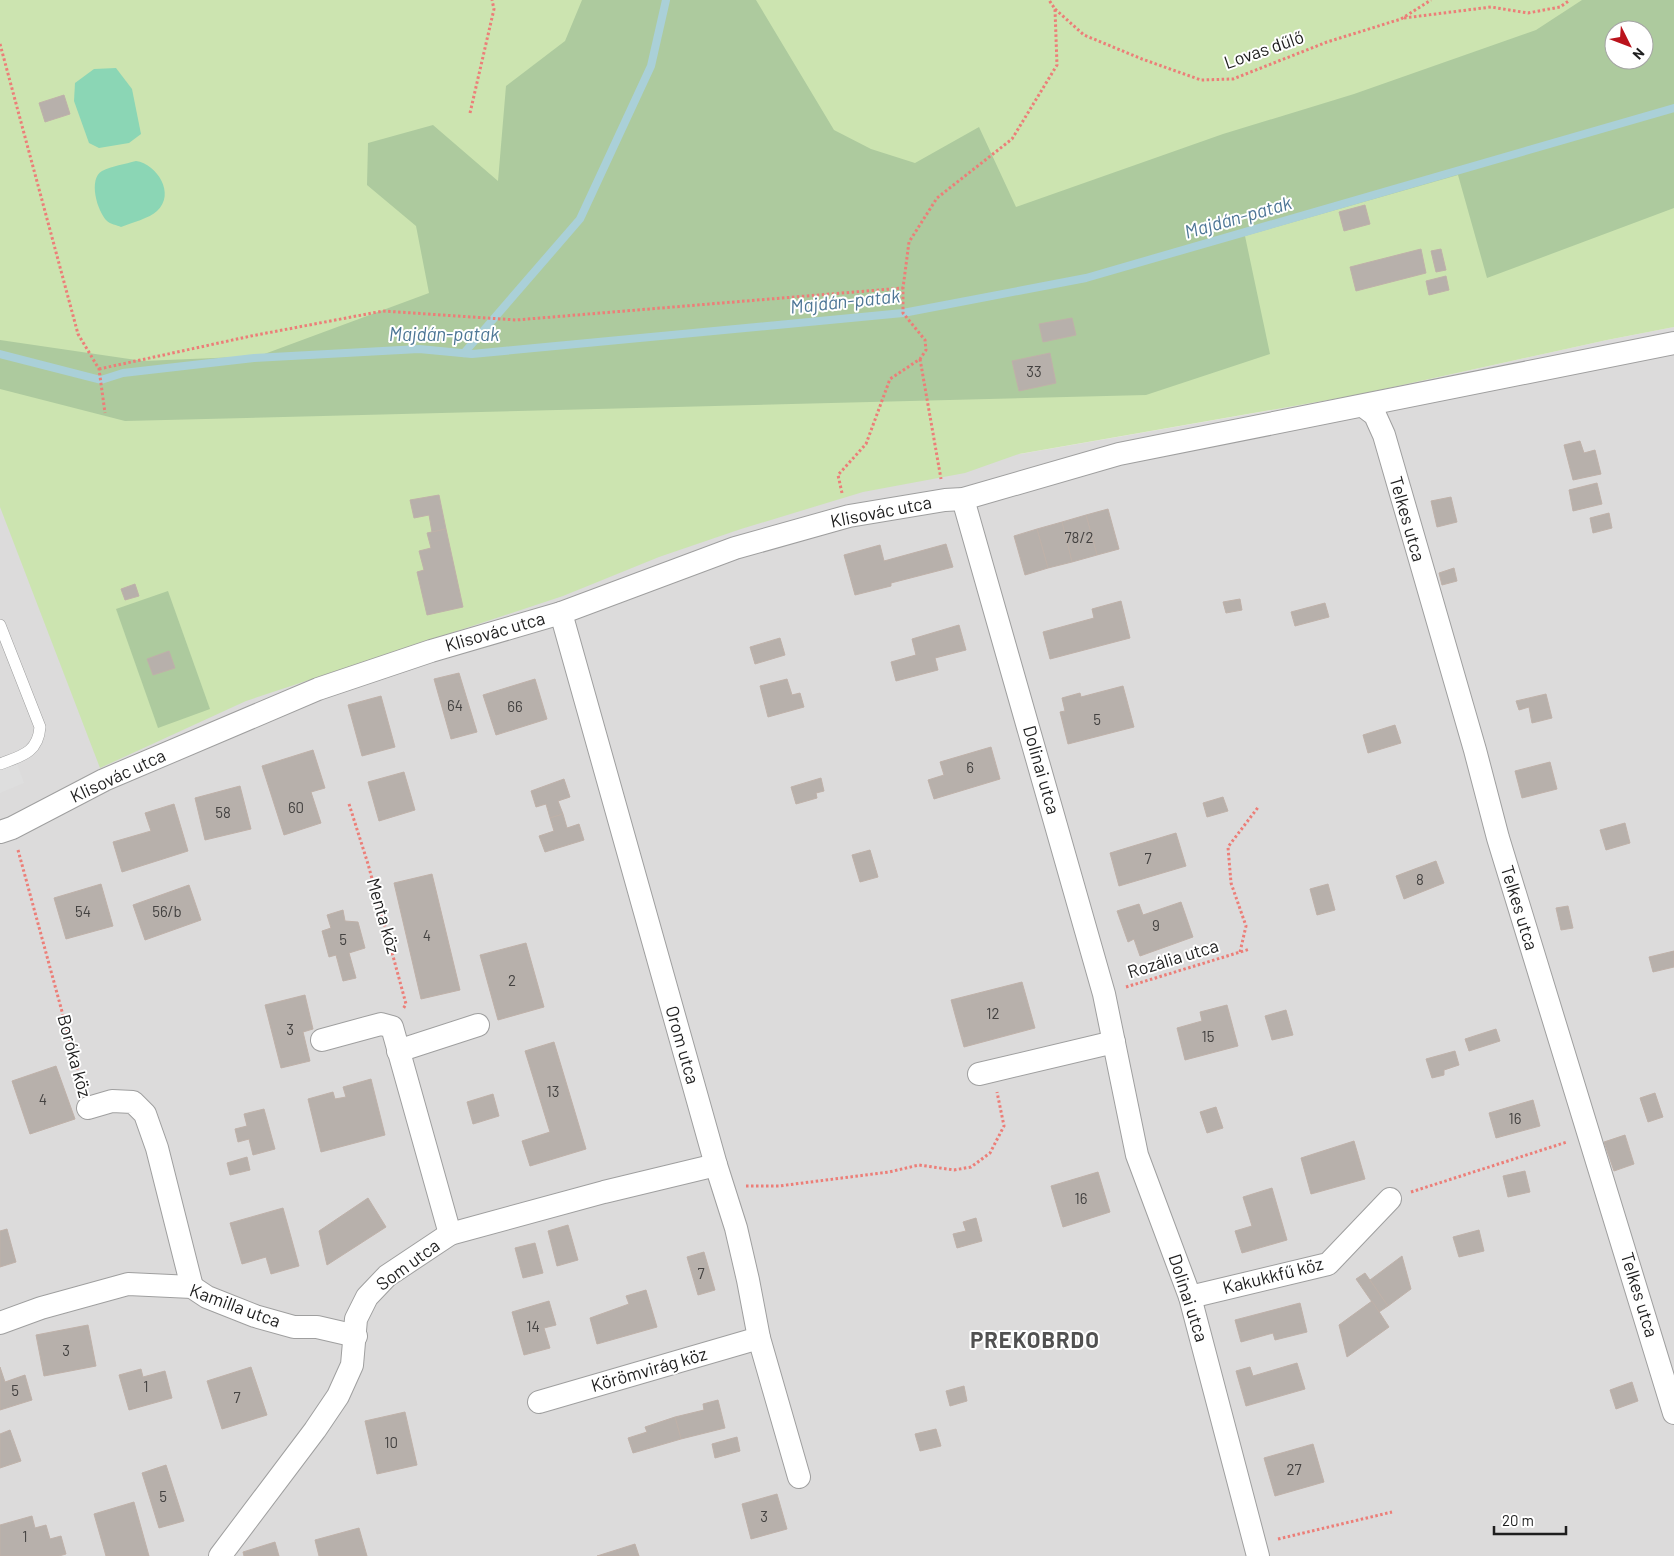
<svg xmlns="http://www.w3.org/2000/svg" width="1674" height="1556" viewBox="0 0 1674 1556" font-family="Barlow,sans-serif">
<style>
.residential{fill:#dcdbdb}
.grass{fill:#cce4b0;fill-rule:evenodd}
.forest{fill:#adca9e;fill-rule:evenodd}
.pitch{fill:#8bd6b5}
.parking{fill:#dedede}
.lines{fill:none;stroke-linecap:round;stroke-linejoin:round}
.stream{stroke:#aad0d8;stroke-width:8}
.building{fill:#b7b0ab;stroke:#bfb1a9}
.service-casing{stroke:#9f9f9f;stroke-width:12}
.minor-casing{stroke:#9f9f9f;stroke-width:24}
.path{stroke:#ec7e78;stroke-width:3;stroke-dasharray:2.5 2.5;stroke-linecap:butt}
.service{stroke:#fff;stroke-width:11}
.minor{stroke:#fff;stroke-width:22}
.labels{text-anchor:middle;stroke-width:4;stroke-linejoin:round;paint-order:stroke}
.number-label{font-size:15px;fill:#444241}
.street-label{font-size:18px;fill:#1e1e1e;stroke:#fff}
.water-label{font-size:19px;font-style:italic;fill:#4d7696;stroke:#fff}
.district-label{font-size:22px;font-weight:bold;letter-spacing:1px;fill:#515151;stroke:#fff}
</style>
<rect width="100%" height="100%" fill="#eeebe5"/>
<path class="residential" d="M1674 327V1556H0V375L1020 454 1357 395 1607 340Z"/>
<path class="grass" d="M0 0H1674V327L1607 340 1357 395 1019 454 965 473 863 492 741 529 659 557 563 596 246 701 100 768 0 507ZM1614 30H1644V60H1614Z"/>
<g class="forest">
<path d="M582 0H756L834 130 871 149 915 163 979 127 1016 207 1223 134 1354 94 1536 30 1582 0H1674V208L1487 278 1458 175 1245 236 1270 354 1146 395 125 421 0 389V340L143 361 259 356 429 293 416 226 367 185 368 143 433 125 498 181 506 86 565 41ZM1614 30H1644V60H1614Z"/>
<path d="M168 591 210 709 158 728 116 609Z"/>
</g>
<g class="pitch">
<path d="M116 68 132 89 141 134 129 143 99 148 89 143 74 101 75 83 94 69Z"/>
<path d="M136 161C157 164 176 194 157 211 150 218 131 223 121 227 117 225 110 224 107 221 97 211 88 179 102 171 112 166 125 164 136 161Z"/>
</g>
<path class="parking" d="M15 758 24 783 0 793V764Z"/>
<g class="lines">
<g class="stream">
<path d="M464 353 580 219 651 66 666 0"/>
<path d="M0 354 101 380 123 373 254 358 419 349 472 354 903 313 1086 278 1674 108"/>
</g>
</g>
<g class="building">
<path d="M64 95 70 114 45 122 39 103Z"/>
<path d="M1365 205 1370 224 1344 231 1339 212Z"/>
<path d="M1421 249 1426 273 1356 291 1350 267Z"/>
<path d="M1441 249 1446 270 1436 272 1431 251Z"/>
<path d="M1446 276 1449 290 1429 295 1426 281Z"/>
<path d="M1072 318 1076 335 1043 342 1039 324Z"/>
<path d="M1050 353 1056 383 1019 391 1012 361Z"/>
<path d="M1580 441 1584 453 1595 450 1601 474 1573 480 1564 445Z"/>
<path d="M1597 483 1602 504 1573 511 1569 490Z"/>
<path d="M439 495 446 529 432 532 429 515 414 518 410 500Z"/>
<path d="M1451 497 1457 522 1437 527 1431 501Z"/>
<path d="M1108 509 1119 549 1097 555 1086 515Z"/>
<path d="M1609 513 1612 528 1593 533 1590 518Z"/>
<path d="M1086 515 1097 555 1072 562 1062 522Z"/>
<path d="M1062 522 1072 562 1048 568 1037 529Z"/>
<path d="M446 529 463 607 427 615 417 572 424 570 419 551 431 548 427 533Z"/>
<path d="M1037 529 1048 568 1025 575 1014 536Z"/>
<path d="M946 544 953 567 891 583V586L855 595 844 555 880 545 884 561Z"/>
<path d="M1454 568 1457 581 1442 585 1439 573Z"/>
<path d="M135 584 139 596 125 600 121 589Z"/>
<path d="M1240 599 1242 610 1226 613 1223 602Z"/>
<path d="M1121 601 1130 638 1050 659 1043 632 1094 618 1092 609Z"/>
<path d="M1325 603 1329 617 1295 626 1291 612Z"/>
<path d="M959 625 966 650 935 658 938 670 896 681 891 662 916 655 912 639Z"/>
<path d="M780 638 785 655 755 664 750 647Z"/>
<path d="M169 651 175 668 153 675 147 659Z"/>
<path d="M459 673 477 732 451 739 434 679Z"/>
<path d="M535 679 547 719 496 735 483 695Z"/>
<path d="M787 679 792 695 800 693 804 707 768 717 760 686Z"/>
<path d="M1123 686 1134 727 1068 744 1060 712 1065 711 1062 698 1080 693 1081 697Z"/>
<path d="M1546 694 1552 718 1532 723 1529 707 1519 710 1516 701Z"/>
<path d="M381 696 395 747 362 756 348 705Z"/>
<path d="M1395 725 1401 743 1368 753 1363 735Z"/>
<path d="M991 747 1000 779 934 799 928 780 944 775 940 762Z"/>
<path d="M313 750 325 788 311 792 321 823 284 835 262 766Z"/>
<path d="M1550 762 1557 789 1522 798 1515 771Z"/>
<path d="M404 772 415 810 379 821 368 782Z"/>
<path d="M821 778 824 791 816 793 817 798 796 804 791 787Z"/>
<path d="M564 779 570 797 558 801 563 814 550 818 546 804 536 807 531 791Z"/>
<path d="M240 786 251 829 205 840 195 798Z"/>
<path d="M1223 797 1228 811 1207 817 1203 803Z"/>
<path d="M174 804 188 851 122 872 113 842 151 831 145 813Z"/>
<path d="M563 814 567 828 579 824 584 840 545 852 539 836 554 831 550 818Z"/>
<path d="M1625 823 1630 843 1606 850 1600 830Z"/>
<path d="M1176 833 1186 866 1119 886 1110 853Z"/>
<path d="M870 850 878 877 860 882 852 855Z"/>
<path d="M1436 861 1444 883 1404 899 1396 876Z"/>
<path d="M432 874 460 990 421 999 394 883Z"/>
<path d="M101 884 113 926 66 939 54 898Z"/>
<path d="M1328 884 1335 910 1317 915 1310 889Z"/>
<path d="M189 885 201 920 145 940 133 905Z"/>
<path d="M1181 902 1193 937 1140 956 1134 939 1128 942 1117 911 1139 904 1143 915Z"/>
<path d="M1568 906 1573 928 1561 930 1556 908Z"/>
<path d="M343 910 345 921 358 922 365 948 349 953 356 978 343 981 336 955 329 957 322 931 331 928 327 915Z"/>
<path d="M526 943 544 1007 498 1020 480 955Z"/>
<path d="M1674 951V967L1653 972 1649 957Z"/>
<path d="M1022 982 1035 1028 964 1047 951 1000Z"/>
<path d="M305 995 313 1029 303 1032 310 1061 281 1068 265 1005Z"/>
<path d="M1227 1005 1238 1046 1185 1060 1177 1028 1202 1021 1200 1012Z"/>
<path d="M1286 1010 1293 1035 1272 1040 1265 1016Z"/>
<path d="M1496 1029 1500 1041 1469 1051 1465 1039Z"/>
<path d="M554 1042 586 1149 530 1166 522 1141 550 1132 525 1051Z"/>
<path d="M1455 1051 1459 1065 1444 1070V1075L1432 1078 1426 1059Z"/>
<path d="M56 1066 75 1119 30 1134 12 1081Z"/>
<path d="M371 1079 385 1135 321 1152 308 1099 333 1092 335 1099 346 1097 343 1087Z"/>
<path d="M1655 1093 1663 1117 1648 1122 1640 1098Z"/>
<path d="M493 1094 499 1116 473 1124 467 1102Z"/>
<path d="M1533 1100 1540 1126 1496 1138 1489 1113Z"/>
<path d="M1216 1107 1223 1128 1207 1133 1200 1112Z"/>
<path d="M264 1109 275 1149 253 1155 249 1139 238 1142 235 1129 247 1126 244 1114Z"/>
<path d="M1625 1135 1634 1164 1614 1171 1604 1142Z"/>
<path d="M1354 1141 1365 1179 1311 1194 1301 1158Z"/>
<path d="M247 1157 250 1170 230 1175 227 1163Z"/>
<path d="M1525 1171 1530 1192 1508 1197 1503 1176Z"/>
<path d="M1098 1172 1110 1212 1063 1227 1051 1186Z"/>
<path d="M1272 1188 1287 1240 1242 1253 1235 1231 1252 1226 1243 1197Z"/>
<path d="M368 1198 386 1227 327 1265 319 1231Z"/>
<path d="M283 1208 299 1266 271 1274 266 1257 242 1264 230 1223Z"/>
<path d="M976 1218 982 1241 957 1248 953 1234 966 1231 963 1222Z"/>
<path d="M568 1225 578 1260 557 1266 548 1231Z"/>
<path d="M7 1229 16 1262 0 1267V1231Z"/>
<path d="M1479 1230 1484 1251 1459 1257 1453 1237Z"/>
<path d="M535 1243 543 1273 523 1278 515 1248Z"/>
<path d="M704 1252 715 1290 698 1295 687 1257Z"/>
<path d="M1402 1256 1411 1289 1388 1306 1370 1280Z"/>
<path d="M1365 1273 1388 1306 1379 1312 1356 1279Z"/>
<path d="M646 1290 657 1327 597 1344 590 1318 629 1304 626 1296Z"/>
<path d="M549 1301 556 1325 544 1328 550 1348 524 1355 512 1312Z"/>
<path d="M1372 1301 1389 1327 1347 1357 1339 1325Z"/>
<path d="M1300 1303 1307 1332 1275 1340 1273 1333 1241 1342 1235 1320Z"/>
<path d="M88 1325 96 1366 44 1376 36 1335Z"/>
<path d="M1297 1363 1305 1389 1246 1406 1236 1371 1250 1367 1253 1376Z"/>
<path d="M0 1367 5 1382 25 1375 32 1400 0 1410Z"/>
<path d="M251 1367 267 1415 222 1429 207 1381Z"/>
<path d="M141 1369 143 1377 165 1371 172 1398 129 1410 119 1375Z"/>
<path d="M1632 1382 1638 1401 1616 1409 1610 1390Z"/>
<path d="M964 1386 967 1401 950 1406 946 1391Z"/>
<path d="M718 1400 725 1428 681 1439 675 1417 704 1410 703 1404Z"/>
<path d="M405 1412 417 1465 377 1474 365 1421Z"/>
<path d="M675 1417 681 1439 633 1453 628 1438 647 1432 645 1427Z"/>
<path d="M936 1429 941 1446 920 1451 915 1434Z"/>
<path d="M10 1430 21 1461 0 1468V1434Z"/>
<path d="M737 1437 740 1451 715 1458 712 1444Z"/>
<path d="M1313 1444 1324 1482 1275 1496 1264 1458Z"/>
<path d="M166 1465 184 1521 159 1528 142 1473Z"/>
<path d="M777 1494 787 1529 751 1539 742 1504Z"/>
<path d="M134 1502 149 1556H106L94 1514Z"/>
<path d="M32 1516 35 1528 46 1525 50 1539 61 1536 66 1554 59 1556H0V1525Z"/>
<path d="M359 1528 367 1556H319L315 1540Z"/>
<path d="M275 1542 279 1556H244L243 1552Z"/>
<path d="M635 1544 639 1556H597Z"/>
</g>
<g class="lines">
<g class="service-casing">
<path id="service" d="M0 625 40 727C38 753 21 756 0 764"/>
</g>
<g class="minor-casing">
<g id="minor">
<path d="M1363 406 1375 415 1384 435 1475 750 1498 838 1674 1413"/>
<path d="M963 499 1104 994 1137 1155 1190 1297 1258 1556"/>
<path d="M561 613 716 1165 736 1228 748 1280 759 1338 799 1477"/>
<path d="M0 832 12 828 104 780 318 689 431 651 561 613 735 548 849 516 945 500 963 499 1119 454 1674 343"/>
<path d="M322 1040 381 1024 392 1027 450 1234"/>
<path d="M398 1051 478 1025"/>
<path d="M979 1074 1114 1042"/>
<path d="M88 1108 112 1101 133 1102 145 1114 157 1148 192 1287"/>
<path d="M1190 1297 1328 1264 1390 1199"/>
<path d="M0 1323 41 1308 128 1284 192 1287 207 1297 255 1316 294 1327H317L356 1336"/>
<path d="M539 1402 759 1338"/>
<path d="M220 1556 315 1430 338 1396 352 1365 356 1319 367 1297 387 1276 450 1234 604 1192 716 1165"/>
</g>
</g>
<g class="path">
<path d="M1055 9 1084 35 1142 59 1201 80 1233 79 1327 42 1401 19 1431 0"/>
<path d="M1404 18 1491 7 1528 13 1560 7 1570 0"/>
<path d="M0 44 78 334 99 369 105 413"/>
<path d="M470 113 494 9 492 0"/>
<path d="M920 359 941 479"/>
<path d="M99 369 251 336 383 311 516 320 903 288"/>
<path d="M842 493 838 475 866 444 890 379 920 359 926 350 925 340 903 313V288L909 242 937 198 1012 139 1057 65 1055 9 1049 0"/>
<path d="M349 804 368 864 406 1004 403 1009"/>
<path d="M18 850 82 1085"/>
<path d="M1240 952 1246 926 1231 883 1228 847 1259 806"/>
<path d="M1126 987 1250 949"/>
<path d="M746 1186H779L889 1172 919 1165 954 1170 971 1167 990 1153 1004 1126 997 1092"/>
<path d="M1411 1192 1567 1142"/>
<path d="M1278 1539 1392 1512"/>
</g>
<use href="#service" class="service"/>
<use href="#minor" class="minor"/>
</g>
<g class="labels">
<g class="number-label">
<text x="1034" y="377">33</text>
<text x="1079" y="543">78/2</text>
<text x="455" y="711">64</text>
<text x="515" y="712">66</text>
<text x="1097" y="725">5</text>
<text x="970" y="773">6</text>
<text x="296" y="813">60</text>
<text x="223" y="818">58</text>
<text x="1148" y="864">7</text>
<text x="1420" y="885">8</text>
<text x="83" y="917">54</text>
<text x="167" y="917">56/b</text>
<text x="1156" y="931">9</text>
<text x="427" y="941">4</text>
<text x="343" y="945">5</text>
<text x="512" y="986">2</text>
<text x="993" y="1019">12</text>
<text x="290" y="1035">3</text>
<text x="1208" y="1042">15</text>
<text x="553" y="1097">13</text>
<text x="43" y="1105">4</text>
<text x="1515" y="1124">16</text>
<text x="1081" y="1204">16</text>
<text x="701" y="1279">7</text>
<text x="533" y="1332">14</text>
<text x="66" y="1356">3</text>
<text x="146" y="1392">1</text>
<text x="15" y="1396">5</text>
<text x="237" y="1403">7</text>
<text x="391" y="1448">10</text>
<text x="1294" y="1475">27</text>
<text x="163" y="1502">5</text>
<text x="764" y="1522">3</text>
<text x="25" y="1542">1</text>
</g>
<g class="street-label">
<text transform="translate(1264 50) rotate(-19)" y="6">Lovas dűlő</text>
<text transform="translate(881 512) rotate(-11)" y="6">Klisovác utca</text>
<text transform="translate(1407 519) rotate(74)" y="6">Telkes utca</text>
<text transform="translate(495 632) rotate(-16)" y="6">Klisovác utca</text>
<text transform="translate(1041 770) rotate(74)" y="6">Dolinai utca</text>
<text transform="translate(118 776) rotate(-25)" y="6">Klisovác utca</text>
<text transform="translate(1519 908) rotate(73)" y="6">Telkes utca</text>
<text transform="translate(383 916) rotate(74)" y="6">Menta köz</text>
<text transform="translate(1173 959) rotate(-17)" y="6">Rozália utca</text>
<text transform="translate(682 1045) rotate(74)" y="6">Orom utca</text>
<text transform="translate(74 1056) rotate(75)" y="6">Boróka köz</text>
<text transform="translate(408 1265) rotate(-36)" y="6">Som utca</text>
<text transform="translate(1273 1276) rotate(-14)" y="6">Kakukkfű köz</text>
<text transform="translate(1639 1295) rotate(73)" y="6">Telkes utca</text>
<text transform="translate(1188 1298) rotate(72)" y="6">Dolinai utca</text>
<text transform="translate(235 1306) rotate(20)" y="6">Kamilla utca</text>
<text transform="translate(649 1370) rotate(-16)" y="6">Körömvirág köz</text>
</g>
<g class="water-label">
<text transform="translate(1238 217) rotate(-16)" y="7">Majdán-patak</text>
<text transform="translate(845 301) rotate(-6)" y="7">Majdán-patak</text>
<text x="444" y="341">Majdán-patak</text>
</g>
<g class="district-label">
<text x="1035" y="1348">PREKOBRDO</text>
</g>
</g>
<g transform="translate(1629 45) rotate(132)"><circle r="24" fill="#ffffff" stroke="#a5a5a5"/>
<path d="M0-4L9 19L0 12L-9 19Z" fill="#ba131c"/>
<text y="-8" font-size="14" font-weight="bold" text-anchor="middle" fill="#1e1e1e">N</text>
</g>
<path d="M1494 1526v8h72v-8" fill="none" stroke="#1e1e1e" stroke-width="2.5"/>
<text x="1502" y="1526" font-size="15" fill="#1e1e1e" stroke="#ffffff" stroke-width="4" paint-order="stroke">20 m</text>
</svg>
